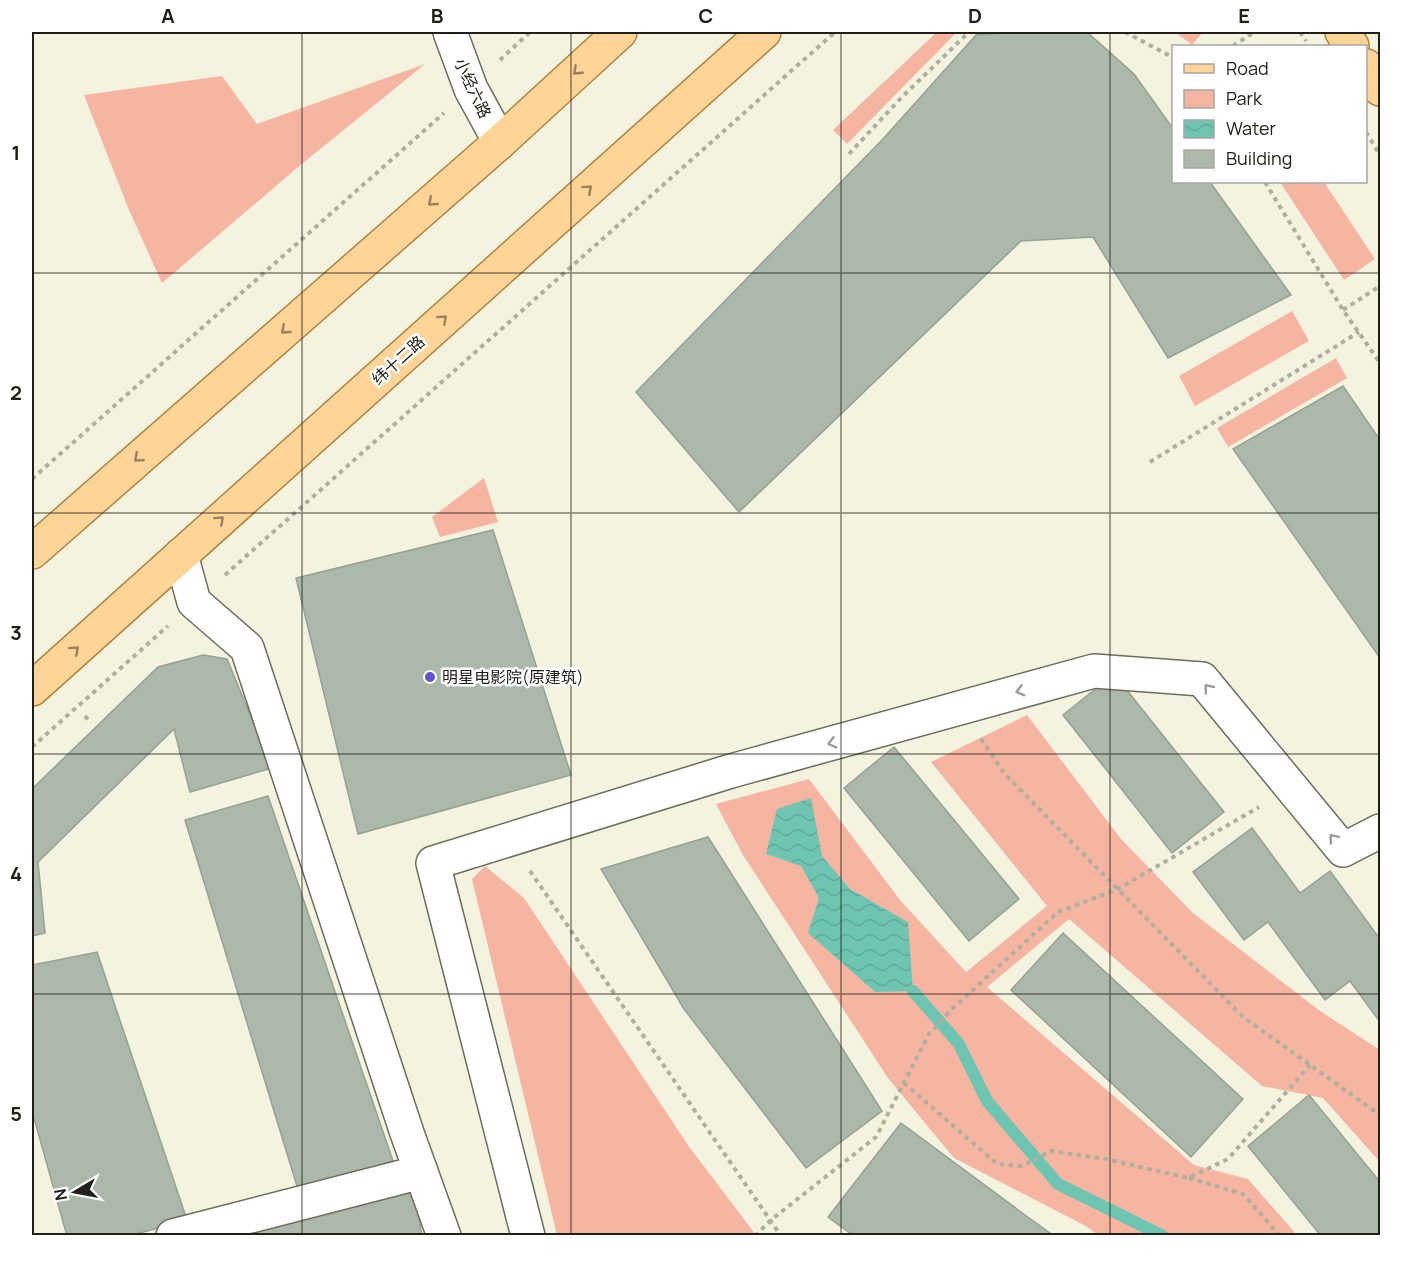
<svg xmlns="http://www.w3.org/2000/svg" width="1412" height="1267" viewBox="0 0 1412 1267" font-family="Manrope,'Noto Sans SC',sans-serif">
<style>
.green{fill:#f6b5a1}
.water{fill:url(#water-waves)}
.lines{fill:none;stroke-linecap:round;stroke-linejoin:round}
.stream{stroke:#6ec6b2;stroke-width:12}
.building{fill:#acb9aa;stroke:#94a293;stroke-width:1.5}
.street-casing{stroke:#6d6d5c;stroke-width:36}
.primary-casing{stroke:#b1823d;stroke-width:36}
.path{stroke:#afafa0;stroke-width:4;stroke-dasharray:4.5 4.5;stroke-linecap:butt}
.street{stroke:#fff;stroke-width:33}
.primary{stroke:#ffd497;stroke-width:33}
.oneway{stroke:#9b835e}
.oneway2{stroke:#9b9b98}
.grid{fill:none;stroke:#202019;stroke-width:1.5;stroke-opacity:0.55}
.poi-dot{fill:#6055ce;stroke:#fff;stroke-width:2}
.labels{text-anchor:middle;stroke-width:5;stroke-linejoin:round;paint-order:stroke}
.street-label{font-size:16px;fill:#202019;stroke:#fff}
.poi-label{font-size:16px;fill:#202019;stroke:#fff;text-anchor:start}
.neatline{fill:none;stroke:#202019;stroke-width:2}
.grid-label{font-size:20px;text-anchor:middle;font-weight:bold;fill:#202019}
</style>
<defs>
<pattern id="water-waves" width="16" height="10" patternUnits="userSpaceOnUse" patternTransform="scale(1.5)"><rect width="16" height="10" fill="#6ec6b2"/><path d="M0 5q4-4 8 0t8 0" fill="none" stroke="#5faa98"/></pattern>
</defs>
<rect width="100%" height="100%" fill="#f3f3df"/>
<g class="green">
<path d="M937 32H957L847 144 833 130Z"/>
<path d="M1175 32H1203L1192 45Z"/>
<path d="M425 64 303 163 162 283 129 210 84 95 222 76 257 124Z"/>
<path d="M1280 182H1324L1375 259 1344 280Z"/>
<path d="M1292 311 1309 341 1195 406 1179 376Z"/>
<path d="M1336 358 1347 378 1228 447 1217 428Z"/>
<path d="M484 478 498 522 440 537 432 517Z"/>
<path d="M1027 715 1121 839 1193 913 1320 1011 1380 1050V1162L1323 1098 1262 1086 1069 919 987 987 1194 1165 1248 1179 1297 1235H1098L1084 1225 954 1158 888 1078 743 855 716 804 809 779 900 900 966 972 1047 906 931 762Z"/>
<path d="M485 866 524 898 690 1148 756 1235H557L472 879Z"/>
</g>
<path class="water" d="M811 798 822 856 850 889 908 922 913 991 875 992 808 933 819 898 801 866 766 854 777 809Z"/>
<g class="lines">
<path class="stream" d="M913 991 959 1044 987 1101 1058 1184 1163 1236"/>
</g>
<g class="building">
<path d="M1007 32H1087L1134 74 1174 130V182H1210L1291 295 1168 358 1093 237 1021 241 739 512 636 392 883 139 976 35Z"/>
<path d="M1343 386 1380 440V658L1233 449Z"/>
<path d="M493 530 571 775 358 834 296 578Z"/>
<path d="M203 655 227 659 272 768 190 792 174 729 38 862 45 933 32 936V789L158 667Z"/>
<path d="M1114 674 1224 812 1172 853 1063 715Z"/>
<path d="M894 747 1019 899 969 941 844 788Z"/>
<path d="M268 796 393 1161 300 1196 185 820Z"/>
<path d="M1252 828 1300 893 1330 871 1380 939V1022L1350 981 1325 1000 1268 922 1244 940 1193 872Z"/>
<path d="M708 837 882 1111 806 1168 684 1009 601 869Z"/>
<path d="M1063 933 1243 1099 1191 1157 1011 990Z"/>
<path d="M97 952 187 1220 129 1236H67L32 1111V965Z"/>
<path d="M1309 1095 1380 1182V1236H1321L1248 1146Z"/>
<path d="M901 1123 1025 1215 1054 1236H854L828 1217Z"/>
<path d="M413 1184 422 1236H211Z"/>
</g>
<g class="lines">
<g class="street-casing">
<g id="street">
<path d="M450 32 471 89 500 142"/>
<path d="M181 555 194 602 247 648 407 1133 444 1236"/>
<path d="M173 1236 421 1172"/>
<path d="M528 1236 433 863 731 771 1094 671 1202 679 1343 850 1380 831"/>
</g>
</g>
<g class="primary-casing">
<g id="primary">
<path d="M1342 32 1352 46"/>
<path d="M1366 66 1380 89"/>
<path d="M32 552 500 142 620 32"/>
<path d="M32 689 764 32"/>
</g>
</g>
<g class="path">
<path d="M1125 32 1174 58"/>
<path d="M1300 32 1306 41"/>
<path d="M1233 46 1254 32"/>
<path d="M500 60 530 32"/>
<path d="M1366 132 1380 155"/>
<path d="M849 154 901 98 969 32"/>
<path d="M1265 182 1343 310 1380 363"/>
<path d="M1343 310 1380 286"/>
<path d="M1150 462 1359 332"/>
<path d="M32 479 444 113"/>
<path d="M225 575 835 32"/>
<path d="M85 716 91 723"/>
<path d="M981 739 1004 773 1243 1017 1380 1115"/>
<path d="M32 747 168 626"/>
<path d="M530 871 781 1236"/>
<path d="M904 1083 997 1164 1022 1166 1051 1151 1106 1159 1188 1178 1228 1159 1310 1065"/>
<path d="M1189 1178 1243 1194 1280 1236"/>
<path d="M755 1236 771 1220 876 1137 929 1034 953 1008 1058 912 1118 889 1259 807"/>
</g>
<use href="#street" class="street"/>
<use href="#primary" class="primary"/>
</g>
<defs><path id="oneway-chevron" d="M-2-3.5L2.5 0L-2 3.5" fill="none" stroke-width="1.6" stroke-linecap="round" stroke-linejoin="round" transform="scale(1.5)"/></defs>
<g class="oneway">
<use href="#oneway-chevron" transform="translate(577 71) rotate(137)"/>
<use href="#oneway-chevron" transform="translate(588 189) rotate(-42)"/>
<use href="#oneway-chevron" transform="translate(432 202) rotate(139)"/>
<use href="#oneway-chevron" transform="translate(443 319) rotate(-42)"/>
<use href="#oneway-chevron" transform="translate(285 330) rotate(139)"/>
<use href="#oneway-chevron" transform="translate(138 458) rotate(139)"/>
<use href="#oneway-chevron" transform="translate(220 520) rotate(-42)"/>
<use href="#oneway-chevron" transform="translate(75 650) rotate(-42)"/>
</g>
<g class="oneway2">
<use href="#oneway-chevron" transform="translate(1208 688) rotate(-129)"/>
<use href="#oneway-chevron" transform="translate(1020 691) rotate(165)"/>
<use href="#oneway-chevron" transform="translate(832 743) rotate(165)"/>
<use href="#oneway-chevron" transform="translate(1333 838) rotate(-130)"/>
</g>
<path class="grid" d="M302 32V1236M571 32V1236M841 32V1236M1110 32V1236M32 273H1380M32 513H1380M32 754H1380M32 994H1380"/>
<circle class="poi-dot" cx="430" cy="677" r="6"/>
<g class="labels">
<g class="street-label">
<text transform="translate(473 88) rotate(65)" y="6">小经六路</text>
<text transform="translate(398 360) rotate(-42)" y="6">纬十二路</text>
</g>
<g class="poi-label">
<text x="442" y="683">明星电影院(原建筑)</text>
</g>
</g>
<rect width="1412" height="1267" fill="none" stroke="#ffffff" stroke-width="66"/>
<rect x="1172" y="45" width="195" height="138" fill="#ffffff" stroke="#a6a6a3" stroke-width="1.5"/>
<rect x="1184" y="64" width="30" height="9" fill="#ffd497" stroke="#a6a6a3" stroke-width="1.5"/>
<text x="1226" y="75" font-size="18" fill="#202019">Road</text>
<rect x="1184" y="90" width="30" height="18" fill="#f6b5a1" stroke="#a6a6a3" stroke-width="1.5"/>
<text x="1226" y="105" font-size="18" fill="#202019">Park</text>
<rect x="1184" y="120" width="30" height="18" fill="url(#water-waves)" stroke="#a6a6a3" stroke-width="1.5"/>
<text x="1226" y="135" font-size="18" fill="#202019">Water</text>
<rect x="1184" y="150" width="30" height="18" fill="#acb9aa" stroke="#a6a6a3" stroke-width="1.5"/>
<text x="1226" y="165" font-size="18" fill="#202019">Building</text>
<g transform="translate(75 1192) rotate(260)" stroke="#ffffff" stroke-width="4.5" paint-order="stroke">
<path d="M0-4.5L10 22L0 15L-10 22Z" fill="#202019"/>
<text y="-9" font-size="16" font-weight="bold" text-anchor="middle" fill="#202019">N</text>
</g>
<rect x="33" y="33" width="1346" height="1201" class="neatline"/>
<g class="grid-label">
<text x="168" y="23">A</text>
<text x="437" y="23">B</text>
<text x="706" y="23">C</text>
<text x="975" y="23">D</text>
<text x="1244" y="23">E</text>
<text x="16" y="160">1</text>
<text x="16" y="400">2</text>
<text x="16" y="640">3</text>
<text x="16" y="881">4</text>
<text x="16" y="1121">5</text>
</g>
</svg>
